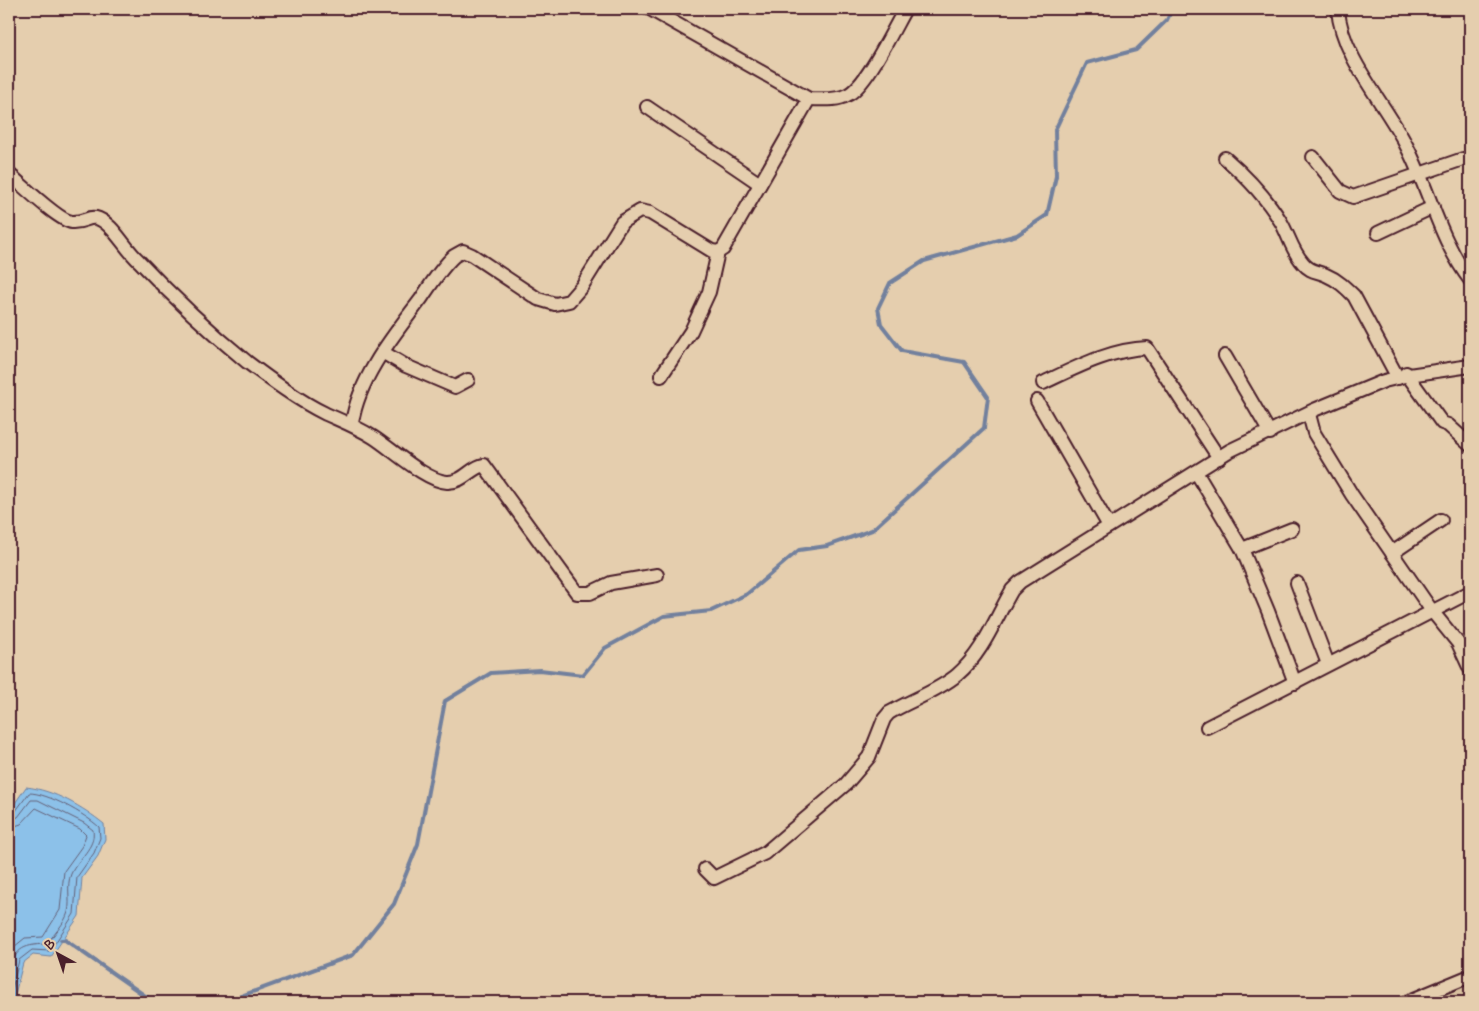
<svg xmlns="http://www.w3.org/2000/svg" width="1479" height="1011" viewBox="0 0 1479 1011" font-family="Mynerve,sans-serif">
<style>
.built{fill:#d9c09f}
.water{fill:#8cc1e9;stroke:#72809d}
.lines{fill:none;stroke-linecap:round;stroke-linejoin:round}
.shore{stroke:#646077;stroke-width:1}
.stream{stroke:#72809d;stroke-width:4}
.minor-casing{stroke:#4a1f2b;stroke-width:16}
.minor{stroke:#e5ceae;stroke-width:12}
</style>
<rect width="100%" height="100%" fill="#e5ceae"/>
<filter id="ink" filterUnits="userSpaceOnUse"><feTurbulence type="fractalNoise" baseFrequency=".02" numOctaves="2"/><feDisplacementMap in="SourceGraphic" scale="10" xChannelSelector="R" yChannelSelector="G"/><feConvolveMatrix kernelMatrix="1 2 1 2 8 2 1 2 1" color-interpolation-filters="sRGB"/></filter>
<g filter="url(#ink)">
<path class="built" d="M1470 982V1002H1422Z"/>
<path class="water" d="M26 787C54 790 83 807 104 824L105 839 98 856 82 878 79 916 51 957 33 955 23 963 13 1002H9V812Z"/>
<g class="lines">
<g class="shore">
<path d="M9 814 15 812 29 793C48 793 85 814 99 827L100 838 94 853 77 877 74 914 50 951 32 950 19 960 9 1002"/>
<path d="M9 820 18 817 31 800H38L84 823 93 830C96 848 78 858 71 874 66 886 71 900 68 912 65 923 53 936 46 944 21 945 15 949 9 974"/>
<path d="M9 828 21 824 36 808 80 829 86 835 82 846 64 871 60 910 43 937 25 938 9 951"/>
</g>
<g class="stream">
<path d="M61 940H65L154 1002"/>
<path d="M225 1002 353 955 394 904 418 844 445 701 491 673 540 670 583 675 605 648 664 616 711 611 747 594 799 550 827 546 872 530 984 428 988 397 964 362 902 351 881 324 878 308 890 283 924 261 1017 235 1047 215 1056 176 1055 130 1087 63 1136 50 1167 20 1172 9"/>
</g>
<g class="minor-casing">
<g id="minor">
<path d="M650 9 809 99C821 99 837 101 847 95 866 87 894 28 905 9"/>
<path d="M1338 9C1341 56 1384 102 1405 143 1429 188 1439 239 1470 280"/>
<path d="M647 107 760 184"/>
<path d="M1313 157 1340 191 1353 197 1463 159"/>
<path d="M1225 158C1247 177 1266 197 1281 222 1289 236 1292 251 1303 263 1310 272 1317 271 1326 275 1338 280 1346 288 1354 296L1398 378"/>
<path d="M9 174C21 184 59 221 72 222 89 223 91 209 110 227 120 237 128 251 139 261 173 297 209 331 247 362 271 380 299 401 326 414 344 422 357 427 373 437 392 449 426 481 447 482 463 483 471 467 484 465L577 593H590L611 583 657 575"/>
<path d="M1378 233 1433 207"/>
<path d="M384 353 406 366 455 387 468 380"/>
<path d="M1225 356 1270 433"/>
<path d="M1406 373 1442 423 1448 425 1470 445"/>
<path d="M661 376 691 331 709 292 718 252"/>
<path d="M1043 383C1075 368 1111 349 1147 348L1219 458"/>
<path d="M1037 401 1109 526"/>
<path d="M1309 414 1314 433 1352 495 1432 611 1458 643 1470 669"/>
<path d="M352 423C359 377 394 335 421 299 431 284 441 268 454 256L463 251 472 255 538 299 555 304 569 301 582 286 622 222 640 211 650 213 712 251 718 252 723 249 809 99"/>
<path d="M1196 472 1242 549 1268 611 1295 683"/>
<path d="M1242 549 1292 529"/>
<path d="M1392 553 1441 520"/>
<path d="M1297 583 1328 664"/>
<path d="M1207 727 1470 592"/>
<path d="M705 869 714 878 765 853 846 784 869 757 884 719 889 713C911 700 938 691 957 675 983 653 995 619 1012 590L1020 582 1229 451 1314 410 1384 381 1409 375 1470 366"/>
<path d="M1407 1002 1470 976"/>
</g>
</g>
<use href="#minor" class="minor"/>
</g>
</g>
<rect width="1479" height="1011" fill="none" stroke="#e5ceae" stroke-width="30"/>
<rect x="15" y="15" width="1449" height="981" fill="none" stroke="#4a1f2b" stroke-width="2" filter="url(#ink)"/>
<g transform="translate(58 954) rotate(320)" stroke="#e5ceae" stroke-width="4" paint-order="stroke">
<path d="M0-4L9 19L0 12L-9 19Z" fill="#4a1f2b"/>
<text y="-8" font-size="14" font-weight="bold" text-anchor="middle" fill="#4a1f2b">B</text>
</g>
</svg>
